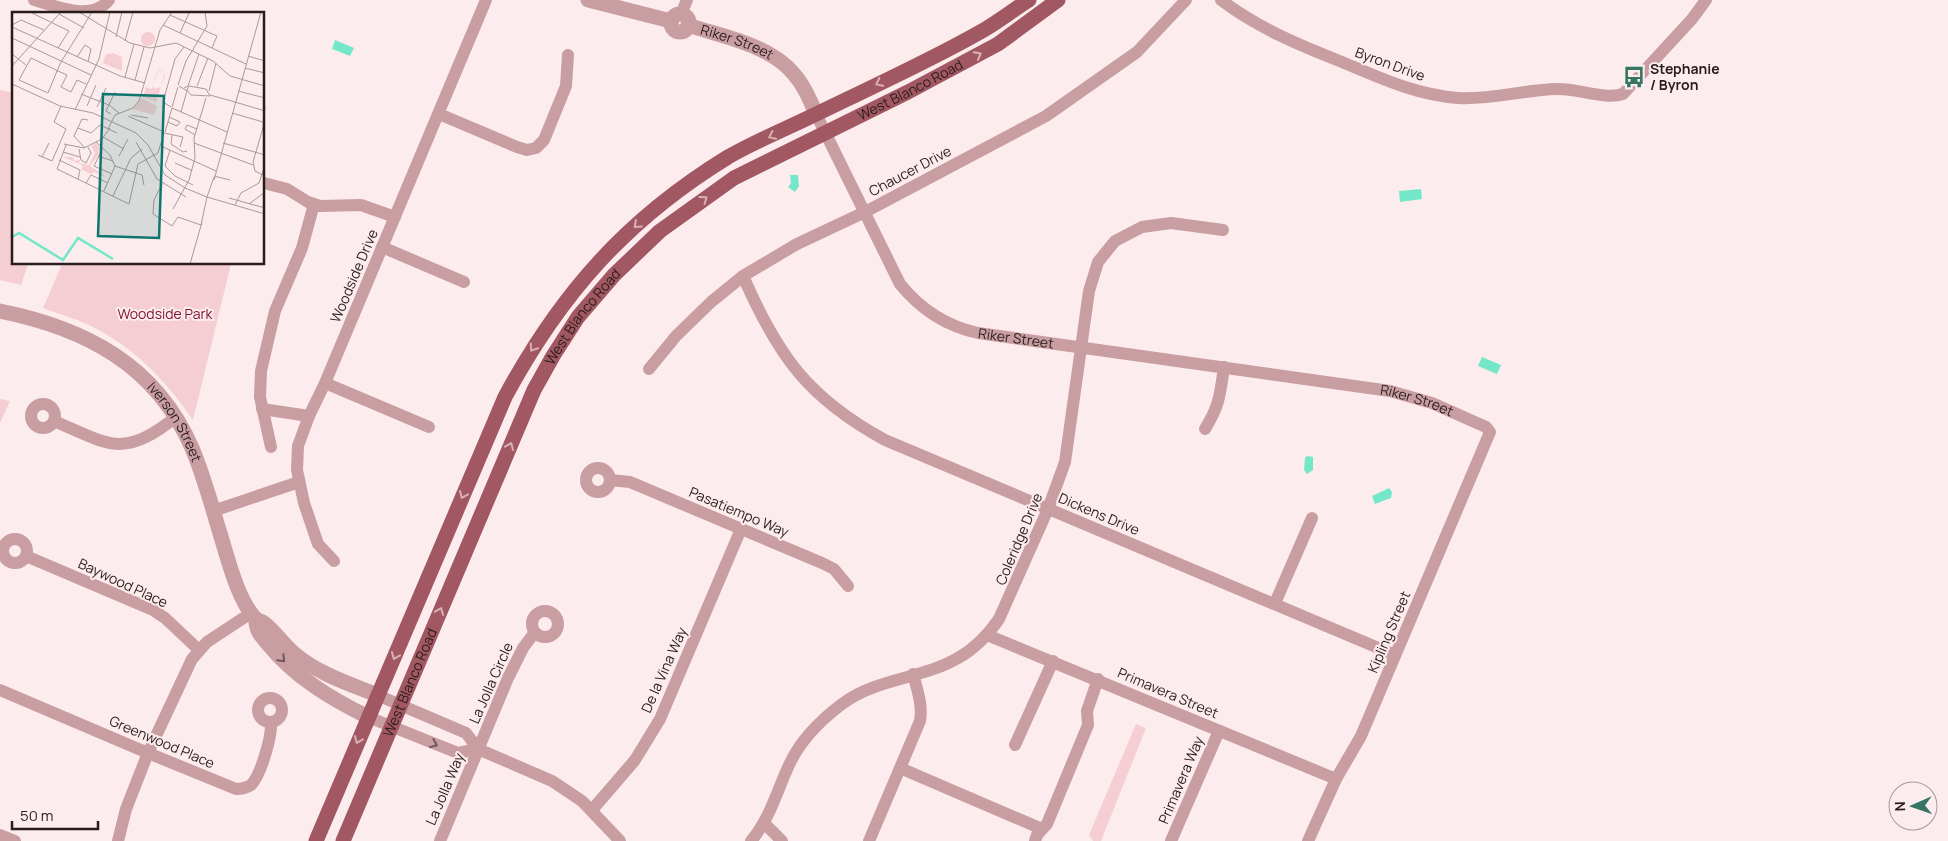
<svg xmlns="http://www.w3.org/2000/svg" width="1948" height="841" viewBox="0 0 1948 841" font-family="Manrope,sans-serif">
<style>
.green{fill:#f4ced2}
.water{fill:#75e7c9}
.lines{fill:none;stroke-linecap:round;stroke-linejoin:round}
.minor{stroke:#c99ea2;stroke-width:12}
.tertiary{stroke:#c99ea2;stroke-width:15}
.primary{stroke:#a15863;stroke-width:15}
.oneway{stroke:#d8b1b6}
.oneway2{stroke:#725659}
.labels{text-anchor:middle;stroke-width:4;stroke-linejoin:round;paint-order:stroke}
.street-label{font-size:14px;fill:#2a1c1d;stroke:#fceced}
.poi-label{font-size:14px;font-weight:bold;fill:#2a1c1d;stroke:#fceced;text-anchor:start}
.park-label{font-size:14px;fill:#831534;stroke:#fceced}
.inset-river{fill:none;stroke:#75e7c9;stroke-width:2.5}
.inset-road{fill:none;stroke:#a8999a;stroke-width:1}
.view{fill:#0f766e;fill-opacity:0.15;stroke:#0f766e;stroke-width:2.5}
.inset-edge{fill:none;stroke:#2a1c1d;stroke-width:2.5}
</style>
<rect width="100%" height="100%" fill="#fceced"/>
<g class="green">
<path d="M0 90 14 93V264H28L21 285 0 280Z"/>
<path d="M62 264H231L193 420C166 381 136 349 93 327 77 319 59 314 43 308Z"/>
<path d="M0 399 10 401 0 423Z"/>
<path d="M1136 724 1146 728 1101 841H1093L1089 835Z"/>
</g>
<g class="water">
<path d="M335 40 354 48 350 56 332 49Z"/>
<path d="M790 175H798L799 186 795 192 788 187 791 183Z"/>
<path d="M1421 189 1422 199 1400 202 1399 191Z"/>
<path d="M1482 357 1501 365 1497 374 1478 366Z"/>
<path d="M1307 456 1313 457V470L1307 474 1304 470 1305 458Z"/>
<path d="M1389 488 1392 492 1391 498 1375 504 1372 496Z"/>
</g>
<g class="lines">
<g class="minor">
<path d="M34 0C56 6 91 22 109 0"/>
<path d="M1221 0C1258 28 1299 45 1342 62 1380 78 1416 95 1458 98 1490 100 1523 90 1556 89 1577 88 1605 100 1623 94L1692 19 1706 0"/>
<path d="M681 14 687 0"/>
<path d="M439 114 517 147 527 150 536 148 544 140 566 86 568 55"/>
<path id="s1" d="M816 114 900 284C921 310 946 326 978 333L1390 391 1432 403 1486 427 1490 432 1361 736 1336 779 1308 841"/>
<path d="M264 183 287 189 308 202 320 206 361 205 395 217"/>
<path d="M382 247 464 282"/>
<path d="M743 276C778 356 808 398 885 440L1395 655"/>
<path d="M649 369 676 336 711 302 743 276 797 244 865 212 1046 116 1137 52 1186 0"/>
<path d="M325 383 429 427"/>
<circle cx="43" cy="416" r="12"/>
<path d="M262 409 309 416"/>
<path d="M54 421C110 445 123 459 176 417"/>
<path d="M1205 429C1220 405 1220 394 1224 367"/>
<path d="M271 447 260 397 261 371 275 311 302 248 314 204"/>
<circle cx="598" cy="480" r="12"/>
<path d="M610 480 630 482 822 563 834 569 848 586"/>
<path d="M213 511 299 482"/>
<circle cx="15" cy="551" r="12"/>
<path d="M26 556 153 610 165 618 199 650"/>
<path d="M334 561 318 544 304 503 297 470 298 446 309 416 325 383 486 0"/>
<path d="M1275 603 1312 518"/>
<circle cx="545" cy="624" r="13"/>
<path d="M987 635 1336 779"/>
<path d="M0 690 148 753 236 789C242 789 246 788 251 785 261 775 272 736 271 722"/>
<path d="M377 695 466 733 478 749"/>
<circle cx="270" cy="710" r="12"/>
<path d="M368 717 458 753 478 749 552 781 582 801 620 841"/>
<path d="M1015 745 1053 661"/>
<path d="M900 768 1042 829"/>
<path d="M592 810 635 760 660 719 741 529"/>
<path d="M764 823 782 841"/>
<path d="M0 835 15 841"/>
<path d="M118 841 126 809 148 753 192 659 207 642 251 613"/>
<path d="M440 841 508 678 523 648 535 632"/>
<path d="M751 841C771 817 777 790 790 763 801 740 822 719 842 704 877 678 922 679 958 658 976 648 988 635 999 619L1048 509 1065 462 1089 291 1098 262 1115 241 1142 227 1171 223 1223 230"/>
<path d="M869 841 920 721C923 706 917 689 913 674"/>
<path d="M1035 841 1037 835 1047 824 1088 725 1087 711 1098 679"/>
<path d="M1171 841 1219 731"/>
</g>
<g class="tertiary">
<path d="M588 0 671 21"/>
<circle cx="680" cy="23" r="9"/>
<path id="s2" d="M688 25C723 37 768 44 793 73 804 85 810 100 816 114"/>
<path id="s3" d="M0 311C85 328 156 365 192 448 203 474 211 503 219 530 227 555 237 599 255 618 257 621 261 620 264 623 276 632 284 646 296 655 319 674 350 684 377 695"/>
<path d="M256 621C256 631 262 637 268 644 296 678 330 698 368 717"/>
</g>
<g class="primary">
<path d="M316 841 505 397C561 293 627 219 728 157 754 142 783 130 810 117 867 89 926 63 982 31 998 22 1013 10 1029 0"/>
<path id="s4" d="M343 841 534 390 553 356 578 317 614 275 660 231 734 178 908 92 998 44 1058 0"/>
</g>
</g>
<defs><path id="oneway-chevron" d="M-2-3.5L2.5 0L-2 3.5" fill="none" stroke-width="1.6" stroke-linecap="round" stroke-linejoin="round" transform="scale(1.25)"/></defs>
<g class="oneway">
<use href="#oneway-chevron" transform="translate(978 55) rotate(-28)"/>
<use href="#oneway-chevron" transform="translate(879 83) rotate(154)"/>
<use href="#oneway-chevron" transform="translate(772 136) rotate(154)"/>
<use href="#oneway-chevron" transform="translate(704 199) rotate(-36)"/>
<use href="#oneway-chevron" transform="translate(637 225) rotate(138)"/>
<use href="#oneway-chevron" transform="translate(533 348) rotate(123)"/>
<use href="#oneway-chevron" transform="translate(510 446) rotate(-67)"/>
<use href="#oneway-chevron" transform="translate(463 495) rotate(113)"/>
<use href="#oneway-chevron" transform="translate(440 611) rotate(-68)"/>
<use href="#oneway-chevron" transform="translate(395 656) rotate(112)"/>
<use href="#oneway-chevron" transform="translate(358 740) rotate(113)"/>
</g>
<g class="oneway2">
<use href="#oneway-chevron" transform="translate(282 659) rotate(46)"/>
<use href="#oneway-chevron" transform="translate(434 744) rotate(22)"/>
</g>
<defs>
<g id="bus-bare" transform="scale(1.725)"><path d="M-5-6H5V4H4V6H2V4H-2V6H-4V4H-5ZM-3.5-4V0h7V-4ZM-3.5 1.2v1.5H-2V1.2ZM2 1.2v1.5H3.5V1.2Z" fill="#347564" stroke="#fceced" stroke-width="2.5" paint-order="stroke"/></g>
</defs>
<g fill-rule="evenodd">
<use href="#bus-bare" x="1634" y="77"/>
</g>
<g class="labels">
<g class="street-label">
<text dy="5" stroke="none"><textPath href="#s2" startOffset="52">Riker Street</textPath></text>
<text transform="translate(1390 64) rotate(20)" y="5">Byron Drive</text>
<text dy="5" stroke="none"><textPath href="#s4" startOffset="982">West Blanco Road</textPath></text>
<text transform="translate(910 171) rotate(-28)" y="5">Chaucer Drive</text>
<text transform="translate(354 276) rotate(-67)" y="5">Woodside Drive</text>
<text dy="5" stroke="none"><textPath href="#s4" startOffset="578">West Blanco Road</textPath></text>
<text dy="5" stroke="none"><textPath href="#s1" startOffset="322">Riker Street</textPath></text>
<text dy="5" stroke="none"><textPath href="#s1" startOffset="728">Riker Street</textPath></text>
<text dy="5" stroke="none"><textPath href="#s3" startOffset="215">Iverson Street</textPath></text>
<text transform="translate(739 512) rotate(23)" y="5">Pasatiempo Way</text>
<text transform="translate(1099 514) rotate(23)" y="5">Dickens Drive</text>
<text transform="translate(1019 539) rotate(-67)" y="5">Coleridge Drive</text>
<text transform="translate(123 583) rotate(25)" y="5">Baywood Place</text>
<text transform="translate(1389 632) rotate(-67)" y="5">Kipling Street</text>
<text transform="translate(664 670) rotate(-66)" y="5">De la Vina Way</text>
<text dy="5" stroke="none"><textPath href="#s4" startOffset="172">West Blanco Road</textPath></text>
<text transform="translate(491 683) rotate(-66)" y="5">La Jolla Circle</text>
<text transform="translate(1168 693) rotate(23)" y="5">Primavera Street</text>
<text transform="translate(162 742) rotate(23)" y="5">Greenwood Place</text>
<text transform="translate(1181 780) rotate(-67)" y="5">Primavera Way</text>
<text transform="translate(445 789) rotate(-67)" y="5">La Jolla Way</text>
</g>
<g class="poi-label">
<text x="1650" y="74">Stephanie<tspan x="1650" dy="16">/ Byron</tspan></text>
</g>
<g class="park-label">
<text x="165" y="319">Woodside Park</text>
</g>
</g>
<g transform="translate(12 12)">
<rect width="252" height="252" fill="#fceced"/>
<path d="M129 27a7 7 0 1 1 14 0a7 7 0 1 1-14 0ZM101 41 110 45V59L91 51 94 42ZM147 57 153 63 144 90 131 85 134 75 140 77ZM149 58 152 62 149 75 143 77 141 74 145 60ZM130 86 145 94 142 103 121 97ZM84 131 89 138 86 137 87 142 78 154 96 166 82 160 79 162 70 158V153L51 145H61L62 149 68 148 67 151 77 153 83 141 79 134Z" fill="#f4ced2" fill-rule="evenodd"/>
<path class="inset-river" d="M0 225 7 221 51 248 66 226 101 247"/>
<path class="inset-road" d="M18 0 57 19 46 36M67 0 118 31 138 36 164 31 201 49 218 64 253 74M47 2 72 16M158 3 205 24 200 36M0 13 9 8 32 18M151 13 234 52M0 15 108 64 133 71M168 21 177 1M104 25 110 0M0 26 79 63M113 29 121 0M0 42 14 53M236 44 253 49M65 45 73 33 79 37 76 50M0 54 49 0M233 56 253 61M113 65 122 32M123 68 132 35M0 72 48 94 81 101 124 121 136 133 153 163 173 176 195 185 202 165M74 72 65 68 59 80 49 75 55 63 46 59H45L44 58 19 46 7 68 36 81 45 59 49 50 80 0M166 73 174 49 195 14 193 0M167 74 175 79 169 100M177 74 194 77 198 84 179 83 175 78ZM185 74 196 46M172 76 176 74 187 42M197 79 204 51M226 79 253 86M69 82 97 93 107 101M198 83 223 90M223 90 253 99M75 94 84 73M85 95 94 76M159 95 151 90 163 47 172 35M160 95 166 75M253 95 251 116 241 150 243 159 253 164M160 96 215 120M63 98 87 47 98 0M220 101 251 110M99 102 94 99 103 80M119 103 136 106M116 104 152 120M156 110 165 114 168 110 157 105M66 116 79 121 88 113 105 121M96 117 103 103 121 96 127 89 148 18 160 0M153 120 160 96M152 121 171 125 168 135M160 123 159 132 171 140 175 139M183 123 173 117 175 113 185 117M91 125 112 137M84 130 98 143 103 154 130 163 132 173M124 130 145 167 174 185M182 131 241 153M211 131 253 143M52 132 72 136 90 127 98 116M54 133 45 157 117 192 126 152 146 141 152 121M149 134 204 159M73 136 62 124 70 107 76 108M67 137 69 148 74 151 79 141 76 135M90 138 82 154 100 162M158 138 153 154 163 164 181 173M51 140 68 145M26 143 40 149 54 117 42 110 49 94M86 144 101 149M107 144 116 127M30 145 37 131M47 148 68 158 66 167M163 151 179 158M202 164 218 168M202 168 249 0M74 171 79 163 96 171M150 172 142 188 141 202 160 214 166 205 189 213M92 179 103 154M101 184 119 146 130 137M217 186 253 196M237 192 253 180M223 193 229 181 247 171 252 156M161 197 177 168 183 146 182 126 194 86M189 213 195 185 253 202M178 252 190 210"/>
<path class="view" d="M91 82 152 84 147 226 86 224Z"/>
<rect width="252" height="252" class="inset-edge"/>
</g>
<g transform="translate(1913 806) rotate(268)"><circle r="24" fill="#fceced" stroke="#a8999a"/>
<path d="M0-4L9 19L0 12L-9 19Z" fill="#347564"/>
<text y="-8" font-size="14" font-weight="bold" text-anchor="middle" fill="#2a1c1d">N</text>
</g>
<path d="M12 821v8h86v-8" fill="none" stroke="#2a1c1d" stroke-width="2.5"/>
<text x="20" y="821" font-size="15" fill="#2a1c1d" stroke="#fceced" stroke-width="4" paint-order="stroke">50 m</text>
</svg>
